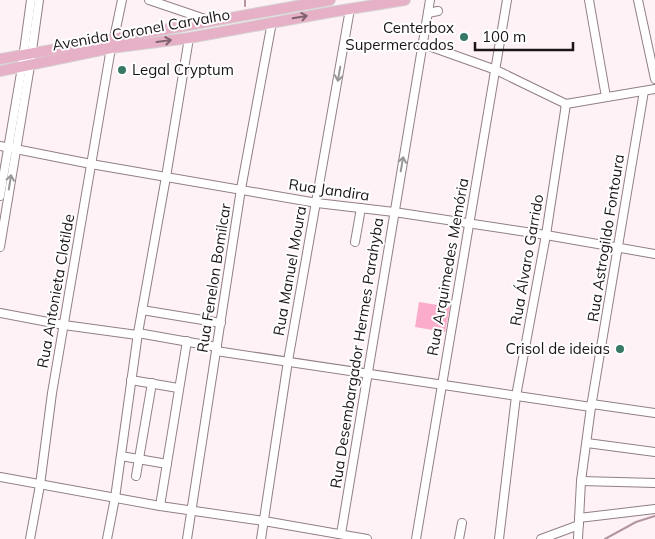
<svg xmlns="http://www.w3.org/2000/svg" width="655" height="539" viewBox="0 0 655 539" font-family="Mulish,sans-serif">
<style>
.green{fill:#fbaccb}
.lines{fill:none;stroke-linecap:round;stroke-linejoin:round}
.stream{stroke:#b395a0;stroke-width:2}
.minor-casing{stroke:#917f85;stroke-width:10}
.major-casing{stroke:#d6d5d5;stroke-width:12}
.minor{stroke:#fff;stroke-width:8}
.major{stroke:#e6b0c7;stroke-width:10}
.oneway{stroke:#80626f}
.oneway2{stroke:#989697}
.poi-dot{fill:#377867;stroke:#fff;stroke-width:2}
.labels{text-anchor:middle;stroke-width:4;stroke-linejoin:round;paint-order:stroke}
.poi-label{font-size:15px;fill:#1b1517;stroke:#fff;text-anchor:end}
.street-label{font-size:15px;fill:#1b1517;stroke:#fff}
</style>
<rect width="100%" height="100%" fill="#fff2f7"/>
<path class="green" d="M419 302 450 307 445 332 415 327Z"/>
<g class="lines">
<g class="stream">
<path d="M245 0V6"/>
<path d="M605 539 636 522 655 516"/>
</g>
<g class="minor-casing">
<g id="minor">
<path d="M149 0 211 21"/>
<path d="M589 0 606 97"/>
<path d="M638 0 655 79"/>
<path d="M428 13 438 11"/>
<path d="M114 38 122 0"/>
<path d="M423 44 496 70 566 104 655 89"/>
<path d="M0 146 91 164 317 203 394 212 546 235 655 254"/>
<path d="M0 196 21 73 31 0"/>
<path d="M355 242 361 208"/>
<path d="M0 247 29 72 39 0"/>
<path d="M142 310 221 323"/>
<path d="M0 313 64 325 137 335"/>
<path d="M138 333 217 347"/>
<path d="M216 351 591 407"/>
<path d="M131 380 178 388"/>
<path d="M592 404 655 413"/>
<path d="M587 443 655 452"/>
<path d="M121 456 167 464"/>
<path d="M136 476 152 383"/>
<path d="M0 477 160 506 264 521 367 539"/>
<path d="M581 481 655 483"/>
<path d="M160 506 187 341"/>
<path d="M579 518 655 509"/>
<path d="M341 534 430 0"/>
<path d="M30 539 40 485 52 393 111 48"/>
<path d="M107 539 115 498 138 333 166 177 189 38"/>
<path d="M187 539 241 189 272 22"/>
<path d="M261 539 288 361 350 9"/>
<path d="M416 539 507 0"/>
<path d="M459 539 462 523"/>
<path d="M499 539 516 396 546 235 566 104"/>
<path d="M541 539 579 525"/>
<path d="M578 539 581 481 591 407 644 91"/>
</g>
</g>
<g class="major-casing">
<g id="major">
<path d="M0 59 330 0"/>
<path d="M0 71 111 48 189 38 331 12 405 0"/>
</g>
</g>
<use href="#minor" class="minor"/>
<use href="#major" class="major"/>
</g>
<defs><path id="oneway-shaft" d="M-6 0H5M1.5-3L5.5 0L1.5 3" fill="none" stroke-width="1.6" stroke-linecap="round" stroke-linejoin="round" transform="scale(1.25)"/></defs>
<g class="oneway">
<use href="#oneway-shaft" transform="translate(300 17) rotate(-10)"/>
<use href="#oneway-shaft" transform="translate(164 41) rotate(-8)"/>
</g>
<g class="oneway2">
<use href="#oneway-shaft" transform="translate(339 74) rotate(100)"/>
<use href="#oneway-shaft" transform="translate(402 164) rotate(-80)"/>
<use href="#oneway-shaft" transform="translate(10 182) rotate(-81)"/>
</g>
<g class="poi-dot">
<circle cx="464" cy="37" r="5"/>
<circle cx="122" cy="70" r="5"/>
<circle cx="620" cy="349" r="5"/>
</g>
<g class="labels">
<g class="poi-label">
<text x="454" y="33">Centerbox<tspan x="454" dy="17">Supermercados</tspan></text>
<text x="132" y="75" text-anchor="start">Legal Cryptum</text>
<text x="610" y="354">Crisol de ideias</text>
</g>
<g class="street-label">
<text transform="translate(141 30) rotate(-10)" y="5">Avenida Coronel Carvalho</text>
<text transform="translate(329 190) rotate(8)" y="5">Rua Jandira</text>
<text transform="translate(606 238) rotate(-81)" y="5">Rua Astrogildo Fontoura</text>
<text transform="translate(527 260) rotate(-80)" y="5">Rua Álvaro Garrido</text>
<text transform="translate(448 267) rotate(-80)" y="5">Rua Arquimedes Memória</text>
<text transform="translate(290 271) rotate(-80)" y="5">Rua Manuel Moura</text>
<text transform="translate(214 278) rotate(-81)" y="5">Rua Fenelon Bomilcar</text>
<text transform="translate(56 291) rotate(-80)" y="5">Rua Antonieta Clotilde</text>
<text transform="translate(357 353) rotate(-81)" y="5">Rua Desembargador Hermes Parahyba</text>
</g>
</g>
<path d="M475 42v8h98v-8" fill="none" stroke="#1b1517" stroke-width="2.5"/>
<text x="482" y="42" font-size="15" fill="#1b1517" stroke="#ffffff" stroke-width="4" paint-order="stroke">100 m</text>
</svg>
